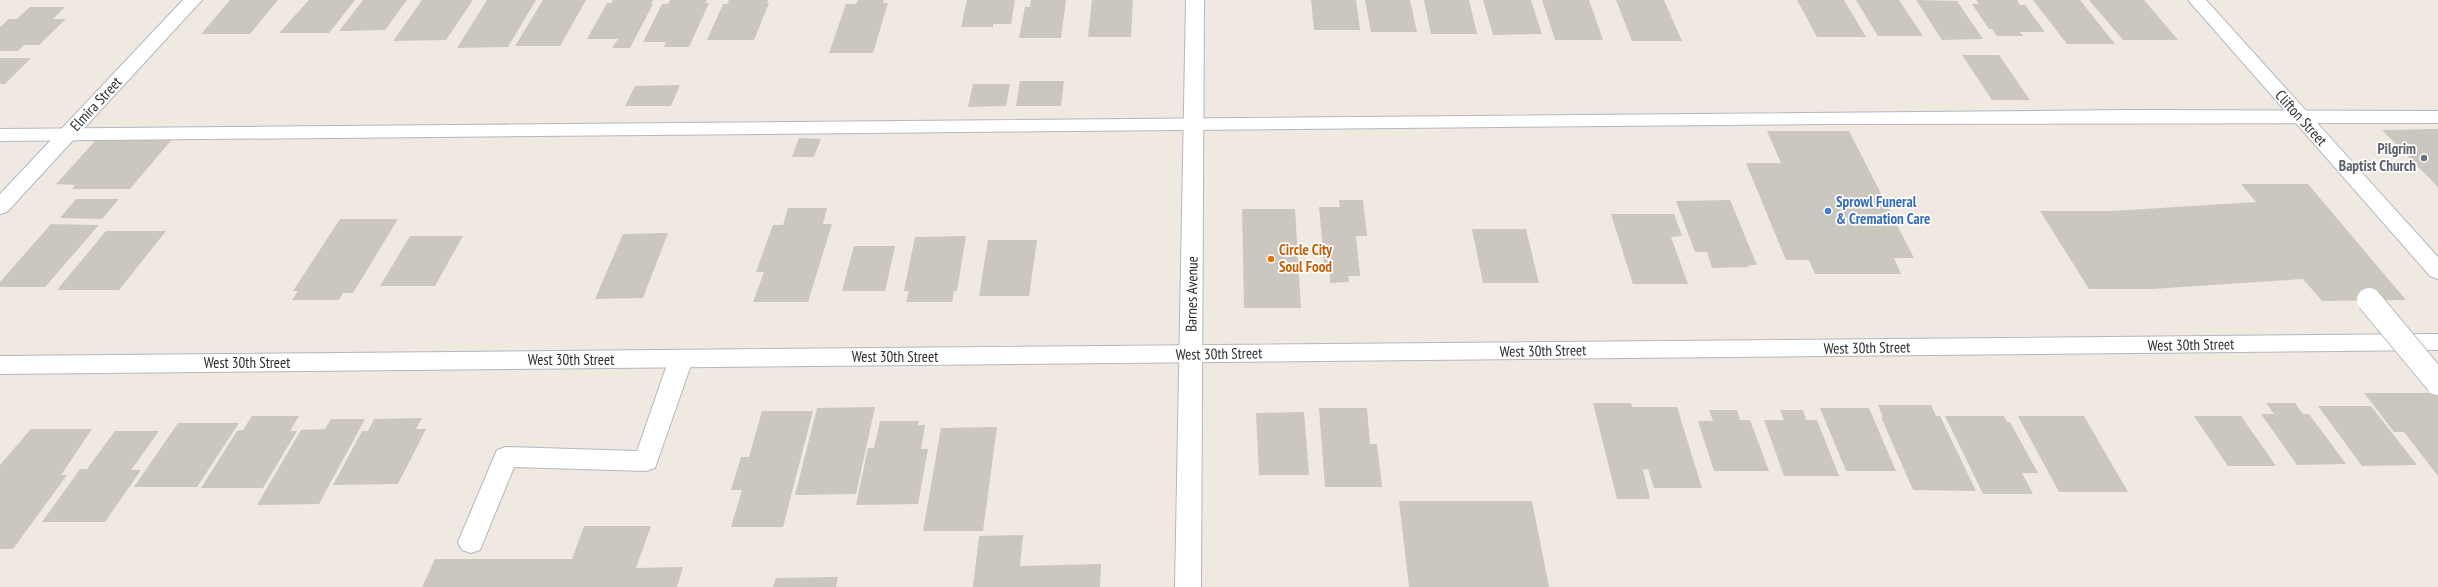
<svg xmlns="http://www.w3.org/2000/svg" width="2438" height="587" viewBox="0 0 2438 587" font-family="'PT Sans Narrow',sans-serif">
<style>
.building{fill:#cbc7bf}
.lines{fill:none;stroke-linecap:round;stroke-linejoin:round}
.service-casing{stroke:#b4b7c1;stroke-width:2}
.minor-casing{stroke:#b4b7c1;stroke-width:2}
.tertiary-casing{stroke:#b4b7c1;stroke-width:2}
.secondary-casing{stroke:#b4b7c1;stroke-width:2}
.service{fill:#fff;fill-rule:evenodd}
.minor{fill:#fff;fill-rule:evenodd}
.tertiary{fill:#fff;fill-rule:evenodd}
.secondary{fill:#fff;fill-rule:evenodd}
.pedestrian-bridge-casing{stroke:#b4b7c1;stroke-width:26;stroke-linecap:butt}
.pedestrian-bridge{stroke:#fff;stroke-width:24}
.worship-dot{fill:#6b7280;stroke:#fff;stroke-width:1.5}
.shop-dot{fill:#3f7fe0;stroke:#fff;stroke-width:1.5}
.food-dot{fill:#e8710a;stroke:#fff;stroke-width:1.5}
.labels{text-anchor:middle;stroke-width:3.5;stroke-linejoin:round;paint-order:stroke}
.street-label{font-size:15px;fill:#2e2e2e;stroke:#fff}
.worship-label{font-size:15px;font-weight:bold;fill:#5b616d;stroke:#fff;text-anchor:end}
.shop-label{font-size:15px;font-weight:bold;fill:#366cbe;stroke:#fff;text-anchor:start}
.food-label{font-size:15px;font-weight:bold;fill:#c56008;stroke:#fff;text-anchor:start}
</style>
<rect width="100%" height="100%" fill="#efe9e1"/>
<g class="building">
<path d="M230 0H278L250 34H201Z"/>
<path d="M309 0H355L329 33H279Z"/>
<path d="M363 0H407L385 30 339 31Z"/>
<path d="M422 0H473L446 40 393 41Z"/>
<path d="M487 0H536L508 47 457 48Z"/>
<path d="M543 0H586L560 46H515Z"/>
<path d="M613 0H653L651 4H653L630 48H612L618 39H587L607 3H611Z"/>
<path d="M670 0H707L705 3H709L689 47H664L666 42H643L662 4H668Z"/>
<path d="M729 0H768L767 3H769L754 40H707L723 4H727Z"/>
<path d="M858 0H884L883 3H888L873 53H829L846 4H856Z"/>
<path d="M967 0H1015L1011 24H993V27H961Z"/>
<path d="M1031 0H1066L1061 38H1019L1025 7H1030Z"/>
<path d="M1092 0H1133L1131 37H1088Z"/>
<path d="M1311 0H1356L1360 30H1314Z"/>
<path d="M1365 0H1410L1417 32H1371Z"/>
<path d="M1424 0H1469L1477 34H1431Z"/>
<path d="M1483 0H1531L1542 34 1493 35Z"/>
<path d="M1542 0H1589L1603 40H1555Z"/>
<path d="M1616 0H1664L1682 41H1632Z"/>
<path d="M1797 0H1844L1866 37H1817Z"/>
<path d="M1856 0H1899L1923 36H1878Z"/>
<path d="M1916 0 1957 1 1983 39 1942 40Z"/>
<path d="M1976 0H2017L2020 5H2025L2045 32H2020L2023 36H1997L1992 29H1989L1972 4H1979Z"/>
<path d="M2033 0H2080L2115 44H2067Z"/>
<path d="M2089 0H2144L2178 40H2123Z"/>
<path d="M30 7H65L53 19H66L39 45H24L18 51H0V27L9 19H17Z"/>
<path d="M1962 55H1999L2030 100H1992Z"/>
<path d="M0 58H31L5 84H0Z"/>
<path d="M1020 81H1064L1061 106H1016Z"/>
<path d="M973 84H1010L1006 106 968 107Z"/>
<path d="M680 85 671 106H625L635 86Z"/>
<path d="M2438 129V187L2382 130Z"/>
<path d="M1767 131H1849L1914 258H1894L1901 274H1815L1809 260H1786L1746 163H1781Z"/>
<path d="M174 137 130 189H72L75 185 56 184 97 139Z"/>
<path d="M799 138 821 139 814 157H792Z"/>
<path d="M2241 184H2308L2406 300 2322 301 2303 279 2152 289H2089L2040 211H2112L2256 202Z"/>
<path d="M76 199H119L102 219 60 218Z"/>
<path d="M1339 200H1363L1367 236H1356L1360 276H1348L1349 282 1330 283V273H1325L1319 207H1340Z"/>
<path d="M1730 200 1757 265H1748L1749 267 1712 268 1707 252H1695L1676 201Z"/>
<path d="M788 208H827L823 224H832L808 302H753L764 272H756L773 225H783Z"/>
<path d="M1242 209H1295L1301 308H1244Z"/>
<path d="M1611 214H1674L1682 236 1671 237 1688 284H1633Z"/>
<path d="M340 219H398L353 293H343L339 300H292L298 291H293Z"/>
<path d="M51 224 99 225 45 287H0V282Z"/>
<path d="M1472 229H1526L1539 283H1483Z"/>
<path d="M106 231H166L119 290H57Z"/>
<path d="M668 233 643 298 595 299 623 234Z"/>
<path d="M410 236H463L435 286H380Z"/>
<path d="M966 236 957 291H954L952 302H906L909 291H904L915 237Z"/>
<path d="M988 240H1037L1029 296H979Z"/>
<path d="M854 246H895L885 291H842Z"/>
<path d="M2364 393H2438V476L2404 432H2394Z"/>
<path d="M1593 403H1631L1632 407H1677L1702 488H1654L1648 469 1643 470 1650 499H1617Z"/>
<path d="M2266 403H2295L2303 414H2309L2346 464 2297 465 2261 414H2274Z"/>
<path d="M1878 405H1931L1936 416H1940L1976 491 1913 490 1881 417H1883Z"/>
<path d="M2318 406H2371L2417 465 2362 466Z"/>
<path d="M875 407 856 494 795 495 817 408Z"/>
<path d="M1319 408H1367L1370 444H1377L1382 487H1325Z"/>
<path d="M1820 408H1869L1896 471H1846Z"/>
<path d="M1709 410H1737L1740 420H1750L1769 471H1714L1698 421H1713Z"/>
<path d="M1780 410H1803L1806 420H1817L1839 476H1784L1764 420H1784Z"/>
<path d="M762 411H813L783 527H731L742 490H731L741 457H749Z"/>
<path d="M1304 412 1309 475H1259L1256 413Z"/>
<path d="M252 416H299L290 431H297L263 488H201L237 431 243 430Z"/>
<path d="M1945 416H2004L2007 422H2010L2038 473H2022L2033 494H1983Z"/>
<path d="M2018 416H2084L2128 492H2059Z"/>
<path d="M2194 416H2241L2276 466H2228Z"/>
<path d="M422 418 416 429H426L398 484 333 485 362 431H368L374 419Z"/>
<path d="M331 419H365L319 504 257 505 301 430 325 429Z"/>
<path d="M880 421H919L918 425H925L921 449H928L918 504 856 505 868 448H874Z"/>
<path d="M178 423H239L197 487H134Z"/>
<path d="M997 427 983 531H923L941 428Z"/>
<path d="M31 429H92L61 475H67L13 549H0V465Z"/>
<path d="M115 431H159L131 470H141L105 522H42L80 469H87Z"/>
<path d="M1399 501H1532L1549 587H1409Z"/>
<path d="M584 526H651L636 568 683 567 677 587H422L435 559H572Z"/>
<path d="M1023 535 1020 566 1101 564 1100 587H973L979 536Z"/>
<path d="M838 577 836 587H773L776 578Z"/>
</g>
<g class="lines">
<g class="service-casing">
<g id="service">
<path d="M2133 110 2438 111V123L1828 124 0 141V129Z"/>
<path d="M681 350 689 353 693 359 655 468 646 471 514 467 480 550 471 553 462 550 458 542 497 450 506 447 637 451 669 359 673 353Z"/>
</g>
</g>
<g class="minor-casing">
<g id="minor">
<path d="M183 0H202L7 212 0 214V194Z"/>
<path d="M1186 0H1204L1201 587H1175Z"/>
</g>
</g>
<g class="tertiary-casing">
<path id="tertiary" d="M2188 0H2206L2438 257V279L2430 276Z"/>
</g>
<g class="secondary-casing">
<path id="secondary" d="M2438 334V350L0 374V356Z"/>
</g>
<use href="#service" class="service"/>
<use href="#minor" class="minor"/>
<use href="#tertiary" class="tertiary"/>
<use href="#secondary" class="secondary"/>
<g class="pedestrian-bridge-casing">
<path id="pedestrian-bridge" d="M2369 300 2438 383"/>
</g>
<use href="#pedestrian-bridge" class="pedestrian-bridge"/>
</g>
<circle class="worship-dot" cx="2424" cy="158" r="4"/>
<circle class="shop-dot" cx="1828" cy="211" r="4"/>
<circle class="food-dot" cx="1271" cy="259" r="4"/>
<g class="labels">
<g class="street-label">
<text transform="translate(96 104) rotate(-47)" y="5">Elmira Street</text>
<text transform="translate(2301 118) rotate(48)" y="5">Clifton Street</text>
<text transform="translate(1192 294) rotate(-89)" y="5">Barnes Avenue</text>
<text transform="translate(2191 345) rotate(-1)" y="5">West 30th Street</text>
<text transform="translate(1867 348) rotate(-1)" y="5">West 30th Street</text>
<text transform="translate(1543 351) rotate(-1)" y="5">West 30th Street</text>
<text transform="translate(1219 354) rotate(-1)" y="5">West 30th Street</text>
<text x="895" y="362">West 30th Street</text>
<text x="571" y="365">West 30th Street</text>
<text x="247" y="368">West 30th Street</text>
</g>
<g class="worship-label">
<text x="2416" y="154">Pilgrim<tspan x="2416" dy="17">Baptist Church</tspan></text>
</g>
<g class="shop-label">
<text x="1836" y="207">Sprowl Funeral<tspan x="1836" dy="17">&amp; Cremation Care</tspan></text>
</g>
<g class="food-label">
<text x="1279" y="255">Circle City<tspan x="1279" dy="17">Soul Food</tspan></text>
</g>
</g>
</svg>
